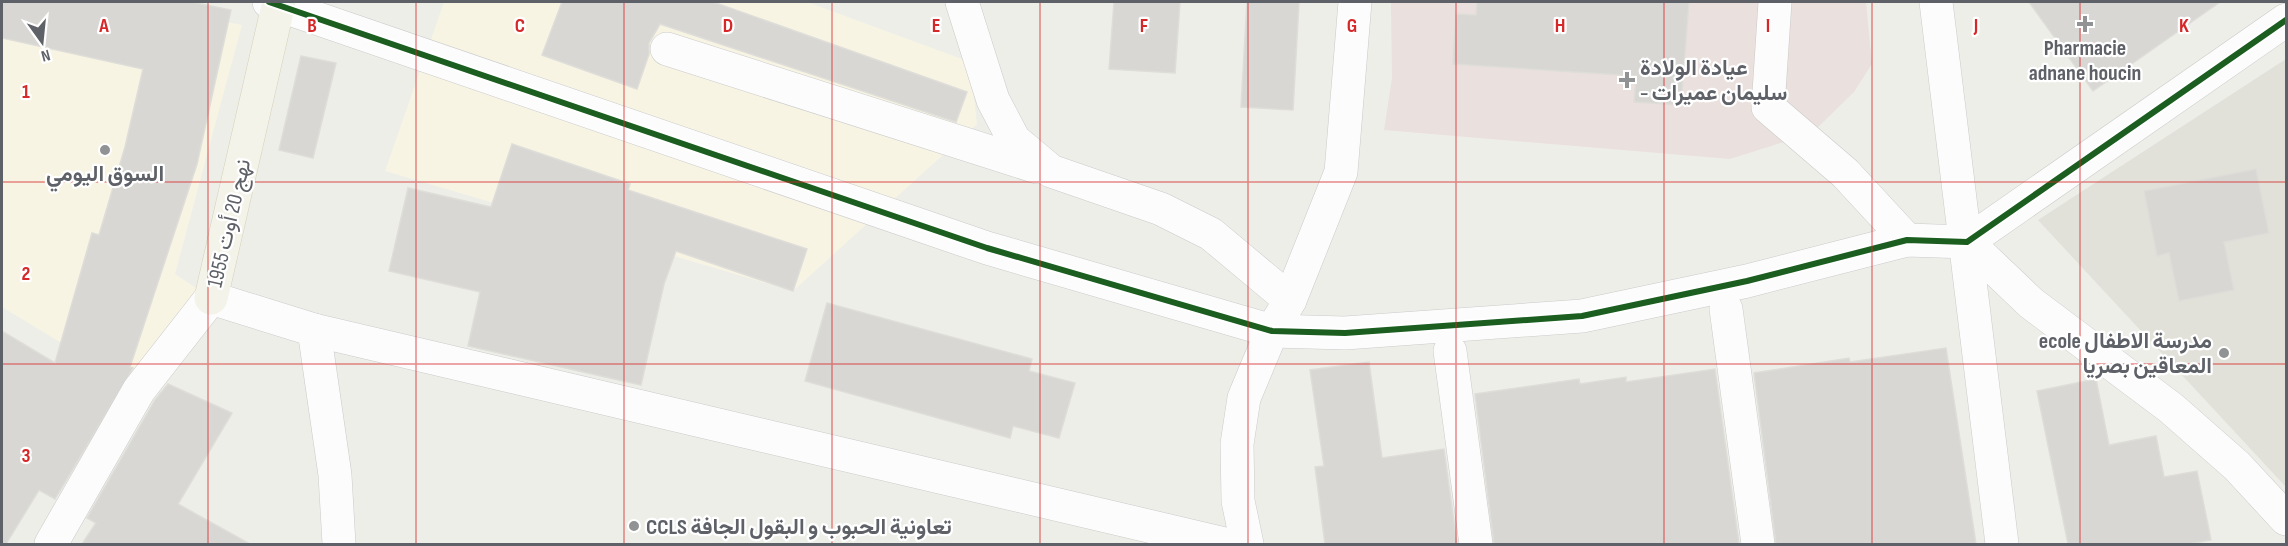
<svg xmlns="http://www.w3.org/2000/svg" width="2288" height="546" viewBox="0 0 2288 546" font-family="'Sofia Sans Condensed',Vazirmatn,sans-serif">
<style>
.commercial{fill:#f7f4e4}
.education{fill:#e1e0d9}
.medical{fill:#eae0dd}
.building{fill:#d8d7d4;stroke:#deddd8;stroke-width:1.5}
.lines{fill:none;stroke-linecap:round;stroke-linejoin:round}
.minor-casing{stroke:#cacaca;stroke-width:34}
.major-casing{stroke:#d5d0b8;stroke-width:34}
.minor{stroke:#fcfcfc;stroke-width:33}
.major{stroke:#f4f3e9;stroke-width:33}
.cycleway-casing{stroke:#fff;stroke-width:10}
.cycleway{stroke:#1b5e20;stroke-width:6}
.grid{fill:none;stroke:#d62828;stroke-width:1.5;stroke-opacity:0.55}
.poi-dot{fill:#909294;stroke:#fff;stroke-width:2}
.labels{text-anchor:middle;stroke-width:4.5;stroke-linejoin:round;paint-order:stroke}
.poi-label{font-size:22px;font-weight:bold;fill:#5e6167;stroke:#fff}
.street-label{font-size:22px;fill:#5e6167;stroke:#fff}
.grid-label{font-size:20px;text-anchor:middle;font-weight:bold;fill:#d62828;stroke:#fff;stroke-width:4.5;stroke-linejoin:round;paint-order:stroke}
</style>
<rect width="100%" height="100%" fill="#eeeee9"/>
<g class="commercial">
<path d="M2 2H133L242 25 175 274 211 298 139 390 2 307Z"/>
<path d="M444 2H807L970 62 977 124 793 291 385 171Z"/>
</g>
<path class="education" d="M2286 59V487L2038 220Z"/>
<path class="medical" d="M1391 2H1866L1872 64 1854 92 1812 133 1730 159 1384 130 1392 78Z"/>
<g class="building">
<path d="M2 2H192L231 10 197 164 130 367 133 368 55 499 39 490 6 544H2V331L55 363 92 233 99 235 125 147 143 69 2 38Z"/>
<path d="M562 2H713L967 92 956 122 660 24 649 43V54L637 89 542 55Z"/>
<path d="M1114 2H1180L1175 73 1109 69Z"/>
<path d="M1247 2H1299L1293 110 1241 107Z"/>
<path d="M1477 2H1689L1681 105 1634 102 1636 76 1453 64 1456 14 1476 15Z"/>
<path d="M2029 2H2220L2093 91Z"/>
<path d="M301 56 336 63 313 158 279 150Z"/>
<path d="M512 144 630 184 628 190 807 249 793 291 676 251 664 284 641 385 468 346 480 292 389 271 408 188 491 207Z"/>
<path d="M2256 169 2269 233 2224 242 2234 290 2179 301 2169 253 2157 256 2144 191Z"/>
<path d="M827 303 1032 359 1029 371 1075 383 1059 438 1013 426 1010 438 805 381Z"/>
<path d="M1946 348 1976 544H1776L1754 373 1849 358 1850 362Z"/>
<path d="M1369 362 1382 458 1444 449 1457 544H1325L1315 467 1324 466 1310 370Z"/>
<path d="M1715 369 1739 544H1494L1475 394 1579 379 1580 384 1626 377V382Z"/>
<path d="M2096 379 2109 445 2156 436 2164 477 2197 471 2211 540 2188 544H2068L2037 391Z"/>
<path d="M168 384 232 413 178 504 250 544H82L96 523 87 518 155 400Z"/>
</g>
<g class="lines">
<g class="minor-casing">
<g id="minor">
<path d="M269 2 987 248 1272 331 1345 333 1582 316 1747 281 1907 240 1967 242 2286 20"/>
<path d="M962 2 993 100 1014 140 1051 171 1161 209 1211 234 1290 300"/>
<path d="M1775 2 1768 107 1845 173 1907 240"/>
<path d="M1936 2 2002 544"/>
<path d="M667 49 1037 167"/>
<path d="M1967 242 2031 303 2171 408 2237 466 2286 519"/>
<path d="M1726 309 1758 544"/>
<path d="M314 330 335 475 339 544"/>
<path d="M1450 351 1476 544"/>
<path d="M51 544 139 390 211 298 314 330 1225 544"/>
<path d="M1247 544 1238 501 1237 444 1244 398 1272 331 1290 300 1341 172 1355 2"/>
</g>
</g>
<g class="major-casing">
<path id="major" d="M211 298 279 2"/>
</g>
<use href="#minor" class="minor"/>
<use href="#major" class="major"/>
<g class="cycleway-casing">
<path id="cycleway" d="M269 2 987 248 1272 331 1345 333 1582 316 1747 281 1907 240 1967 242 2286 20"/>
</g>
<use href="#cycleway" class="cycleway"/>
</g>
<path class="grid" d="M208 2V544M416 2V544M624 2V544M832 2V544M1040 2V544M1248 2V544M1456 2V544M1664 2V544M1872 2V544M2080 2V544M2 182H2286M2 364H2286"/>
<g class="poi-dot">
<path d="M2082 15h6v6h6v6h-6v6h-6v-6h-6v-6h6z"/>
<path d="M1624 71h6v6h6v6h-6v6h-6v-6h-6v-6h6z"/>
<circle cx="105" cy="150" r="6"/>
<circle cx="2224" cy="353" r="6"/>
<circle cx="634" cy="526" r="6"/>
</g>
<g class="labels">
<g class="poi-label">
<text x="2085" y="55">Pharmacie<tspan x="2085" dy="25">adnane houcin</tspan></text>
<text x="1640" y="75" text-anchor="start">عيادة الولادة<tspan x="1640" dy="25">- سليمان عميرات</tspan></text>
<text x="105" y="181">السوق اليومي</text>
<text x="2212" y="348" text-anchor="end">ecole مدرسة الاطفال<tspan x="2212" dy="25">المعاقين بصريا</tspan></text>
<text x="646" y="534" text-anchor="start">CCLS تعاونية الحبوب و البقول الجافة</text>
</g>
<g class="street-label">
<text transform="translate(228 223) rotate(-77)" y="8">نهج 20 أوت 1955</text>
</g>
</g>
<g class="grid-label">
<text x="104" y="32">A</text>
<text x="312" y="32">B</text>
<text x="520" y="32">C</text>
<text x="728" y="32">D</text>
<text x="936" y="32">E</text>
<text x="1144" y="32">F</text>
<text x="1352" y="32">G</text>
<text x="1560" y="32">H</text>
<text x="1768" y="32">I</text>
<text x="1976" y="32">J</text>
<text x="2184" y="32">K</text>
<text x="26" y="98">1</text>
<text x="26" y="280">2</text>
<text x="26" y="462">3</text>
</g>
<rect width="2288" height="546" fill="none" stroke="#5e6167" stroke-width="6"/>
<g transform="translate(42 42) rotate(165)" stroke="#ffffff" stroke-width="4.5" paint-order="stroke">
<path d="M0-4.5L10 22L0 15L-10 22Z" fill="#5e6167"/>
<text y="-9" font-size="16" font-weight="bold" text-anchor="middle" fill="#5e6167">N</text>
</g>
</svg>
